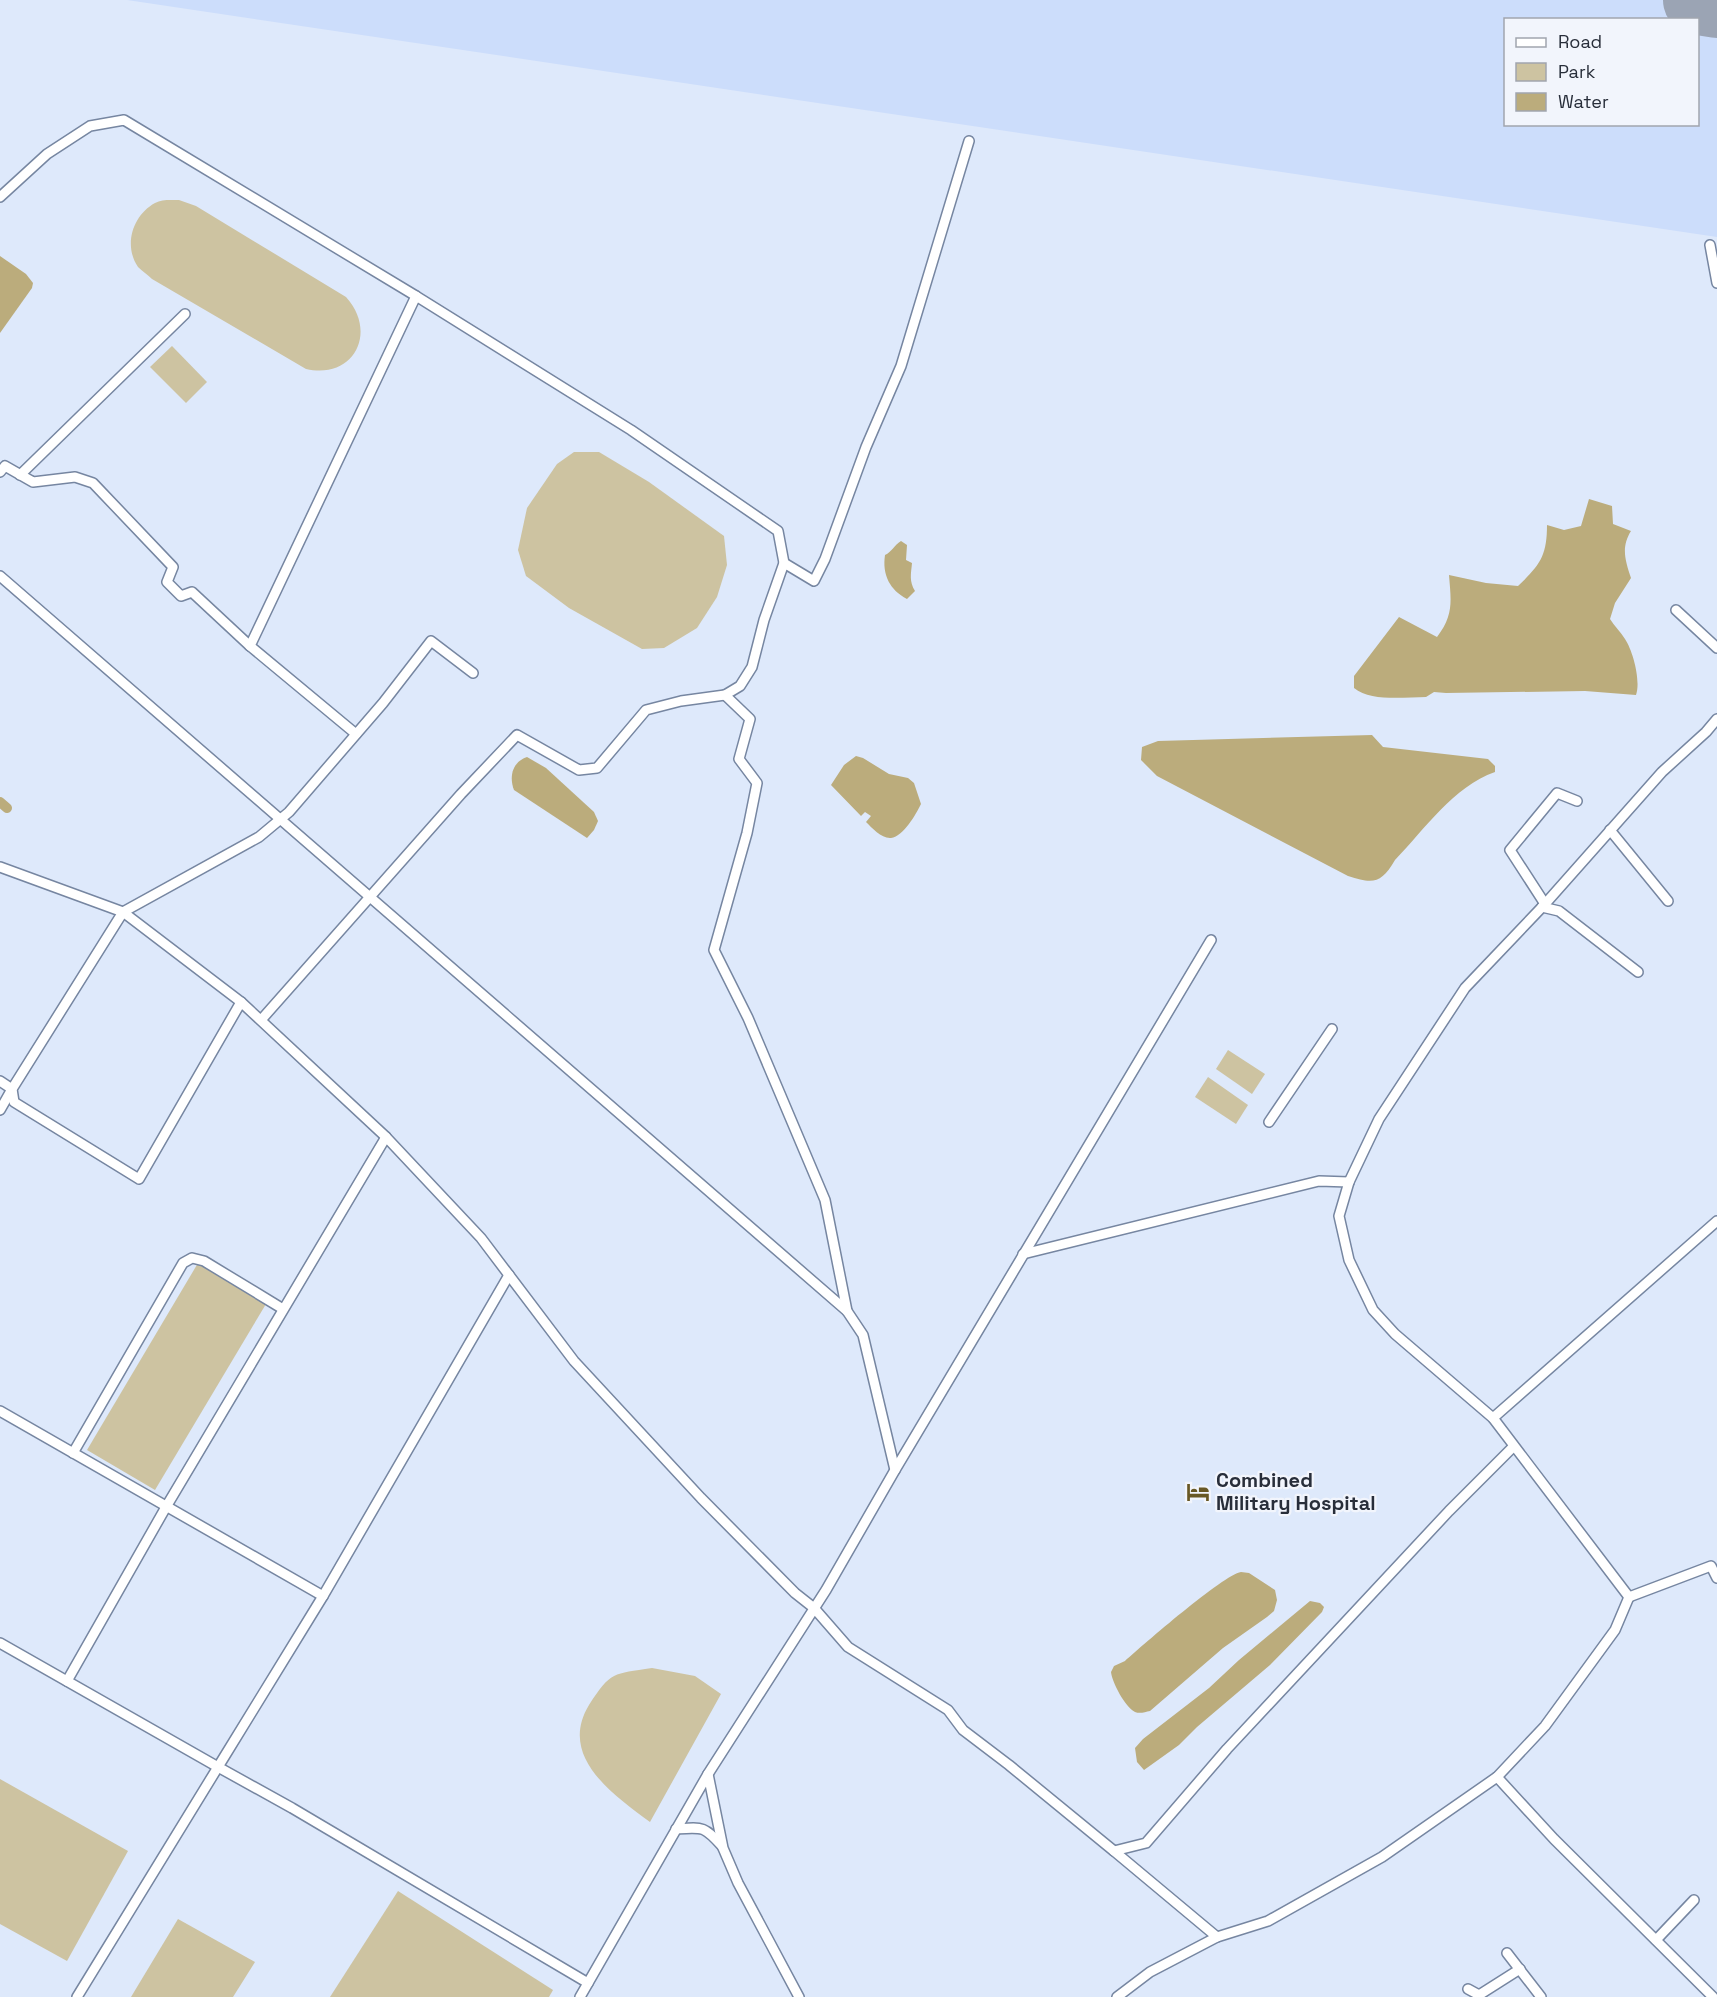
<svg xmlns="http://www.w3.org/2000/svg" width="1717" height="1997" viewBox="0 0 1717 1997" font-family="'Space Grotesk',sans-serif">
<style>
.built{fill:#ccddfb;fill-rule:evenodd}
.green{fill:#cdc3a1}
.water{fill:#bbac7c}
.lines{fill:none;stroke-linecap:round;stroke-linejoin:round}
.canal{stroke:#bbac7c;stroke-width:10}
.runway{stroke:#9ba4b4;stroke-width:70}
.minor-casing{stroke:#7686a1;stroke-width:12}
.minor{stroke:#fff;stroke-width:9}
.labels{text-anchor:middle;stroke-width:4.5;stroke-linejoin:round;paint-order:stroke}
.poi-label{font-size:20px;font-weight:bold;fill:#282e3a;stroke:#f2f5fc;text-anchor:start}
</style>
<rect width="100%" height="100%" fill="#dee9fb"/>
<path class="built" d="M127 0H1717V237ZM1506 20H1698V124H1506Z"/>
<g class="green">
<path d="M179 200 196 206 346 297C378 332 354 380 306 369L152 279C148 275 142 271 138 267 123 245 133 215 155 203 162 199 171 200 179 200Z"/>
<path d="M172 346 207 382 186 403 150 367Z"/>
<path d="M574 452H599L649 482 724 536 727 565 717 597 697 628 664 648 642 649 569 608 526 576 518 550 527 508 557 464Z"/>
<path d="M1228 1050 1265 1074 1252 1094 1216 1069Z"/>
<path d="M1208 1077 1248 1105 1236 1124 1195 1097Z"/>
<path d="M198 1263 266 1304 155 1490 87 1450Z"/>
<path d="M652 1668 695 1676 721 1694 650 1822C612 1794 558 1756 589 1705 611 1671 613 1674 652 1668Z"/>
<path d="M0 1779 128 1851 67 1961 0 1924Z"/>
<path d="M398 1891 553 1990 549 1997H330Z"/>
<path d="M178 1919 255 1962 233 1997H131Z"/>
</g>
<g class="water">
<path d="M0 256 26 274 33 283 32 288 0 333Z"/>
<path d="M1589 499 1612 506 1613 524 1631 531C1621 547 1625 560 1631 578L1615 603 1610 619C1614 626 1621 632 1625 639 1633 651 1641 681 1636 695L1585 691 1446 693 1434 692 1426 697C1405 697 1371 702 1354 688V676L1399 617 1437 637C1454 615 1451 601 1449 575L1486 583 1518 586C1540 565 1547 556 1547 525L1564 530 1581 526Z"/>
<path d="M901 541 907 545 906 560 912 563C911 574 909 581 915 591L907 599C890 590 882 575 885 555 892 552 894 545 901 541Z"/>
<path d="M1372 735 1383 747 1488 759 1495 766V772C1453 787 1425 829 1395 860 1381 884 1373 884 1348 876L1157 776 1141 760 1142 747 1158 741Z"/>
<path d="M856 756 863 758 889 774 908 778 914 783 921 804C916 814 904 836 891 838 882 839 872 828 866 822L871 816 865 812 861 816 831 785 844 765Z"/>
<path d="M527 757 546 768 594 812 598 821 594 830 587 838 514 790C509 777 512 762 527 757Z"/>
<path d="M1241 1572 1249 1573 1275 1590 1277 1600 1274 1611 1267 1617 1223 1648 1150 1711C1145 1712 1140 1714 1135 1712 1125 1707 1112 1682 1111 1672L1114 1666 1125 1661C1143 1645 1223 1575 1241 1572Z"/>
<path d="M1310 1601 1320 1603 1324 1607 1322 1612 1270 1665 1197 1727 1179 1745 1144 1770 1137 1762 1135 1748 1143 1739 1209 1688 1239 1660Z"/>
</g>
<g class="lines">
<path class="canal" d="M0 802 7 808"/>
<path class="runway" d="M1698 0 1717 3"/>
<g class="minor-casing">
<g id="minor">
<path d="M0 197 47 154 90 126 124 120 416 296 250 646 356 734"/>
<path d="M1710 245 1717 283"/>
<path d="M416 296 631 430 778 531 784 563"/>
<path d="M0 472 5 466 33 482 75 477 93 483 173 567 167 582 181 596 192 592 250 646"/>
<path d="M20 475 185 314"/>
<path d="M0 576 847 1311"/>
<path d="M1676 610 1717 648"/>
<path d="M1610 830 1668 901"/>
<path d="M0 867 123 912 241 1002 386 1137 481 1238 574 1361 701 1498 795 1593 814 1608 848 1647 948 1710 963 1730 1009 1765 1114 1851"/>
<path d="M1545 904 1510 850 1557 793 1577 801"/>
<path d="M1542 907 1559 911 1638 972"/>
<path d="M241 1002 139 1179 14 1102 12 1089 123 912 259 837 289 812 383 703 431 641 473 673"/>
<path d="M261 1020 461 794 517 735 579 770 597 768 646 710 681 701 725 695"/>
<path d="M0 1081 12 1089 0 1110"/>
<path d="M1269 1122 1332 1029"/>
<path d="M1023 1254 1319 1181 1349 1182"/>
<path d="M509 1275 323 1596 218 1767 292 1808 588 1983"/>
<path d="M0 1411 323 1596"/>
<path d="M1493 1418 1717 1221"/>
<path d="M73 1453 183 1263 192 1258 204 1261 283 1309"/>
<path d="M895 1470 863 1335 847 1311 825 1200 748 1018 714 950 747 833 757 783 739 759 750 719 725 695 740 686 752 667 764 620 784 563 814 581 825 559 866 447 901 366 969 141"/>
<path d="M1629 1597 1711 1566 1717 1578"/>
<path d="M0 1643 218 1767 77 1997"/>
<path d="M67 1681 166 1507 386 1137"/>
<path d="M708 1774 723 1848 738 1883 799 1997"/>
<path d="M1497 1777 1554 1839 1713 1997"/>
<path d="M676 1829C703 1827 704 1826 722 1846"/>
<path d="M1217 1937 1114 1851 1146 1843 1227 1749 1449 1511 1513 1447"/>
<path d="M1656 1940 1694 1900"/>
<path d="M1507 1953 1541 1997"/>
<path d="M1468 1989 1479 1995 1520 1969"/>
<path d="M580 1997 708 1774 826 1590 895 1470 1211 940"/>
<path d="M1117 1997 1150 1972 1217 1937 1268 1921 1382 1857 1497 1777 1545 1726 1615 1630 1629 1597 1493 1418 1395 1334 1373 1310 1349 1260 1339 1216 1349 1182 1379 1119 1465 988 1545 904 1662 772 1706 732 1717 719"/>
</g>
</g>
<use href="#minor" class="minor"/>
</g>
<defs>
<g id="hotel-bare" transform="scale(1.8)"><path d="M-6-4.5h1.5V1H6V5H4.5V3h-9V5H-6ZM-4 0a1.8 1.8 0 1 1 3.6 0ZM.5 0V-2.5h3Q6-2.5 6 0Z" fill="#685825" stroke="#f2f5fc" stroke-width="2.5" paint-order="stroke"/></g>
</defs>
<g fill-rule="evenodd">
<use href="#hotel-bare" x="1198" y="1492"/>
</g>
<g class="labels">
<g class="poi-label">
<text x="1216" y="1487">Combined<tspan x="1216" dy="23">Military Hospital</tspan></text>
</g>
</g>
<rect x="1504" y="18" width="195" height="108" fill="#f2f5fc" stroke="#a1a5ae" stroke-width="1.5"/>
<rect x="1516" y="38" width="30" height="9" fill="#ffffff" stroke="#a1a5ae" stroke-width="1.5"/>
<text x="1558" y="48" font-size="18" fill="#282e3a">Road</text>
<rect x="1516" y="63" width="30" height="18" fill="#cdc3a1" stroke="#a1a5ae" stroke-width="1.5"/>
<text x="1558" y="78" font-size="18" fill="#282e3a">Park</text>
<rect x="1516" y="93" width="30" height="18" fill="#bbac7c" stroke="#a1a5ae" stroke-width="1.5"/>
<text x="1558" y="108" font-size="18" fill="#282e3a">Water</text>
</svg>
